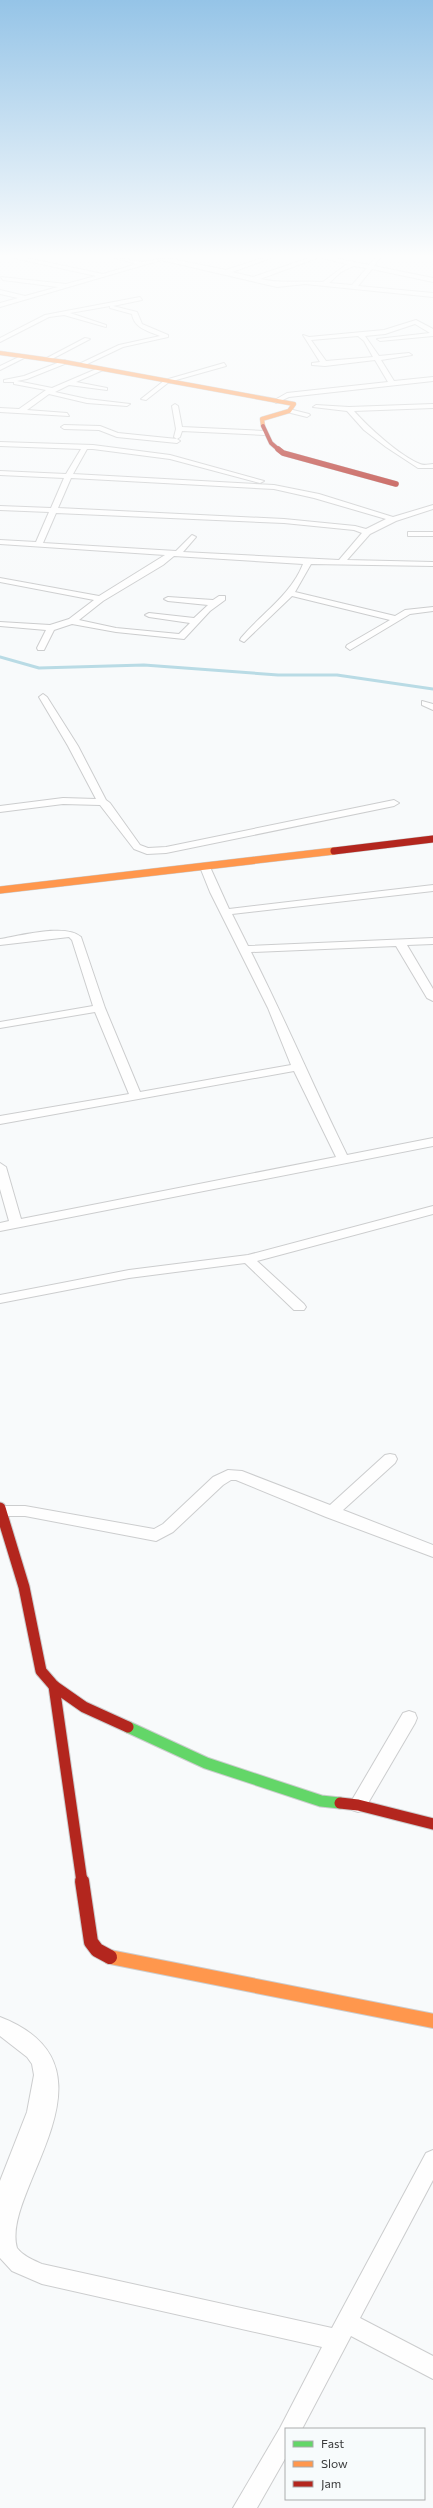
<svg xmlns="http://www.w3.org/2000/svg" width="433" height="2508" viewBox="0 0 433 2508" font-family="Commissioner,sans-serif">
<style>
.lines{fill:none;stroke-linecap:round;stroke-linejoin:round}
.stream{stroke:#b9dbe5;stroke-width:3}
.street-casing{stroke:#cccdce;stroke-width:2}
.fast-casing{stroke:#cccdce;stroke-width:13}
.slow-far2-casing{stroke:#cccdce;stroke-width:5}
.slow-far1-casing{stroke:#cccdce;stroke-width:8}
.slow-casing{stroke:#cccdce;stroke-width:16}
.jam-far4-casing{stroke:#cccdce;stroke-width:5}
.jam-far3-casing{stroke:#cccdce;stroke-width:6}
.jam-far2-casing{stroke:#cccdce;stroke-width:8}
.jam-far1-casing{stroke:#cccdce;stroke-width:13}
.jam-casing{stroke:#cccdce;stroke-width:16}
.street{fill:#fefefe;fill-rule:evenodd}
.fast{stroke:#63d668;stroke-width:11}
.slow-far2{stroke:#ff974d;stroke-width:4}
.slow-far1{stroke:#ff974d;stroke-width:7}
.slow{stroke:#ff974d;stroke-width:14}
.jam-far4{stroke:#b3261e;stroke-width:4}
.jam-far3{stroke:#b3261e;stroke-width:5.5}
.jam-far2{stroke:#b3261e;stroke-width:7}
.jam-far1{stroke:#b3261e;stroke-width:11}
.jam{stroke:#b3261e;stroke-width:14}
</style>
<rect width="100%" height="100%" fill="#f8fafb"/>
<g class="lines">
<path class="stream" d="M0 657 39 668 144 665 278 675H337L433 689"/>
<g class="street-casing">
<g id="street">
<path d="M14 258H26L103 274 137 264 115 258 143 262 167 258 226 270 263 258H271L232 272 253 277 309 258H317L260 279C282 284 301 280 323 282L347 264 322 258H334L369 265 375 258H380L374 266 433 278V282L372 269 358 286 433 293V297L305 284 277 287 161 260 0 307V303L18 298 0 294V290L25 296 58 287 3 280 1 277 66 284 96 276ZM353 266 367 268 352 285 329 283 341 272Z"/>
<path d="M140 297 142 300 113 306 137 312 142 324 168 335V337L123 347 83 366H79V364L119 345 160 336C148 331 134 328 132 314L110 308V306L70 313 106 325V327L64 315 49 317 0 342V338L45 315Z"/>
<path d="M416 320 433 329V336L380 341 377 339 430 333 415 324 385 334 365 336 379 356 409 353 412 355 381 360 394 381 433 377V381L289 397 276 403 273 401 287 393 388 382 375 360 325 366 312 365V363L320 362 303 335 309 337 384 330ZM358 336 364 341 373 357 326 361 311 340Z"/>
<path d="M85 338 90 339 50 360 45 359Z"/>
<path d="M21 356 26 357 0 370V366Z"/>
<path d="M65 360 67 363 27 379 17 381 52 388 101 367 103 370 76 382 107 388V390L69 385 55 392 87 399 130 404 127 406 87 403 49 394 27 410 67 413 69 416 0 412V408L19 409 46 390 14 384V382H4V380L24 376Z"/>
<path d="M224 363 226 366 169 382 146 400 141 399 165 380Z"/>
<path d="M175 404 178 406 182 427 264 431 267 433 264 435 182 431 180 437 177 439 180 441 177 443 117 437 99 430 64 429 61 427 64 425 100 426 118 433 177 439 174 437 176 429 172 406Z"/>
<path d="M433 404V408L354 411C368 427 400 456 420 464 424 466 429 464 433 464V468H418L386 447 364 430 347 411 313 407 316 405 349 407Z"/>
<path d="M289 409 309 414 310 415 307 417 287 412Z"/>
<path d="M0 442 93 445 170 455 264 481 260 483 170 459 93 449H87L73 474 274 485 319 494 393 517 433 505V509L396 521 370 534 347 560 433 562V566L311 564 295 592 395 616 405 610 433 607V611L410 614 350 650 346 647 347 645 390 620 292 596 244 642 240 640 241 638C262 613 291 595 303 564L174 556 163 565 103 601 79 620 116 628 179 634 190 623 149 617 145 615 149 613 194 618 208 605 168 601 164 599 168 597 213 600 219 596H225V600L210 611 184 639 116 632 72 624 54 630 44 650H38L37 648 46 630 0 626V622L50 625 69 619 94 600 0 582V578L99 596 165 555 0 544V540L36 542 49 512 0 510V506L51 508 64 478 0 475V471L66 474 81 449 0 446ZM71 478 274 489 314 498 386 519 366 529 355 526 284 519 58 508ZM56 513 284 523 354 530 362 533 339 560 183 552 196 537 192 535 176 551 43 543Z"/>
<rect x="408" y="532" width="25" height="4"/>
<path d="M43 694 47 697 78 746 106 800 110 803 140 845 148 848 166 847 394 800 399 803 394 806 166 853 147 854 134 849 100 805 63 804 0 812V806L63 798 96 799 68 746 39 697Z"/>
<path d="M422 701 433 704V710L422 705Z"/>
<path d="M205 864 210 867 229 909 433 885V891L232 914 248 946 433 938V944L407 945 433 989V1001L427 998 396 946 251 952C285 1019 314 1088 347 1155L433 1138V1146L0 1231V1223L9 1221 0 1189V1163L6 1167 21 1219 336 1157 294 1071 0 1124V1116L129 1094 95 1012 0 1028V1022L93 1006 72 940 69 937 0 945V939C19 936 67 923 81 937L105 1008 140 1092 291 1065 268 1008 210 892 200 867Z"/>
<path d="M433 1206V1214L257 1261 304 1304 306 1307 304 1310H294L245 1263 129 1278 0 1303V1295L129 1270 248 1255Z"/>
<path d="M390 1454 395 1455 397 1459 395 1463 343 1510 433 1545V1557L326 1517 236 1480H231L223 1485 173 1532 156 1541 25 1516H0V1506H25L154 1529 163 1524 213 1477 228 1470 242 1471 330 1505 385 1455Z"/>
<path d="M409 1711 415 1713 417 1718 415 1723 364 1810 358 1812 352 1810 349 1805 352 1800 403 1713Z"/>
<path d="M0 2017C130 2067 0 2191 17 2248 23 2256 33 2260 42 2264L332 2328 426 2153 433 2150V2180L360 2318 433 2356V2379L351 2336 302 2429H286V2457L257 2508H233L280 2428 322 2347 42 2284 12 2271 0 2258V2181L27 2112 34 2075 32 2064 27 2057 0 2036Z"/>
</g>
</g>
<g class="fast-casing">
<path id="fast" d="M128 1727 206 1763 321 1801 340 1803"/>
</g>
<g class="slow-far2-casing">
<path id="slow-far2" d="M0 353 65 362 294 404 289 411 262 419 263 426"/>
</g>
<g class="slow-far1-casing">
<path id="slow-far1" d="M0 890 334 851"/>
</g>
<g class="slow-casing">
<path id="slow" d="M110 1957 433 2021"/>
</g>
<g class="jam-far4-casing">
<path id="jam-far4" d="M263 426 271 443 279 450"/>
</g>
<g class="jam-far3-casing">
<path id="jam-far3" d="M278 449 283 453 396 484"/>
</g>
<g class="jam-far2-casing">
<path id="jam-far2" d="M334 851 433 839"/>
</g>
<g class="jam-far1-casing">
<g id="jam-far1">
<path d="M0 1508 24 1587 41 1671 54 1686 84 1707 128 1727"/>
<path d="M54 1686 82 1882"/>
<path d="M340 1803 358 1805 433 1824"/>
</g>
</g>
<g class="jam-casing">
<path id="jam" d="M82 1881 91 1942 97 1950 110 1957"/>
</g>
<use href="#street" class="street"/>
<use href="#fast" class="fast"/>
<use href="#slow-far2" class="slow-far2"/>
<use href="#slow-far1" class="slow-far1"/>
<use href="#slow" class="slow"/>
<use href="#jam-far4" class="jam-far4"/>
<use href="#jam-far3" class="jam-far3"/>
<use href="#jam-far2" class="jam-far2"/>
<use href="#jam-far1" class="jam-far1"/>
<use href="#jam" class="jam"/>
</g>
<linearGradient id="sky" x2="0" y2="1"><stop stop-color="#95c4e7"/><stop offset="0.42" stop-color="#fcfdfd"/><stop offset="1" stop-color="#fcfdfd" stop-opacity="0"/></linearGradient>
<rect width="433" height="609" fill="url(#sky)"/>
<rect x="285" y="2428" width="140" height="72" fill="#f7fbfc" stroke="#abadae"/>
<rect x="293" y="2441" width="20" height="6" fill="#63d668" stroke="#abadae"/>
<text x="321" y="2448" font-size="12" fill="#38393a">Fast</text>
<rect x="293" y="2461" width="20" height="6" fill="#ff974d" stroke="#abadae"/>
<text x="321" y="2468" font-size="12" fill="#38393a">Slow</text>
<rect x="293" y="2481" width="20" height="6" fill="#b3261e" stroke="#abadae"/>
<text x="321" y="2488" font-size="12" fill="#38393a">Jam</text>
</svg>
